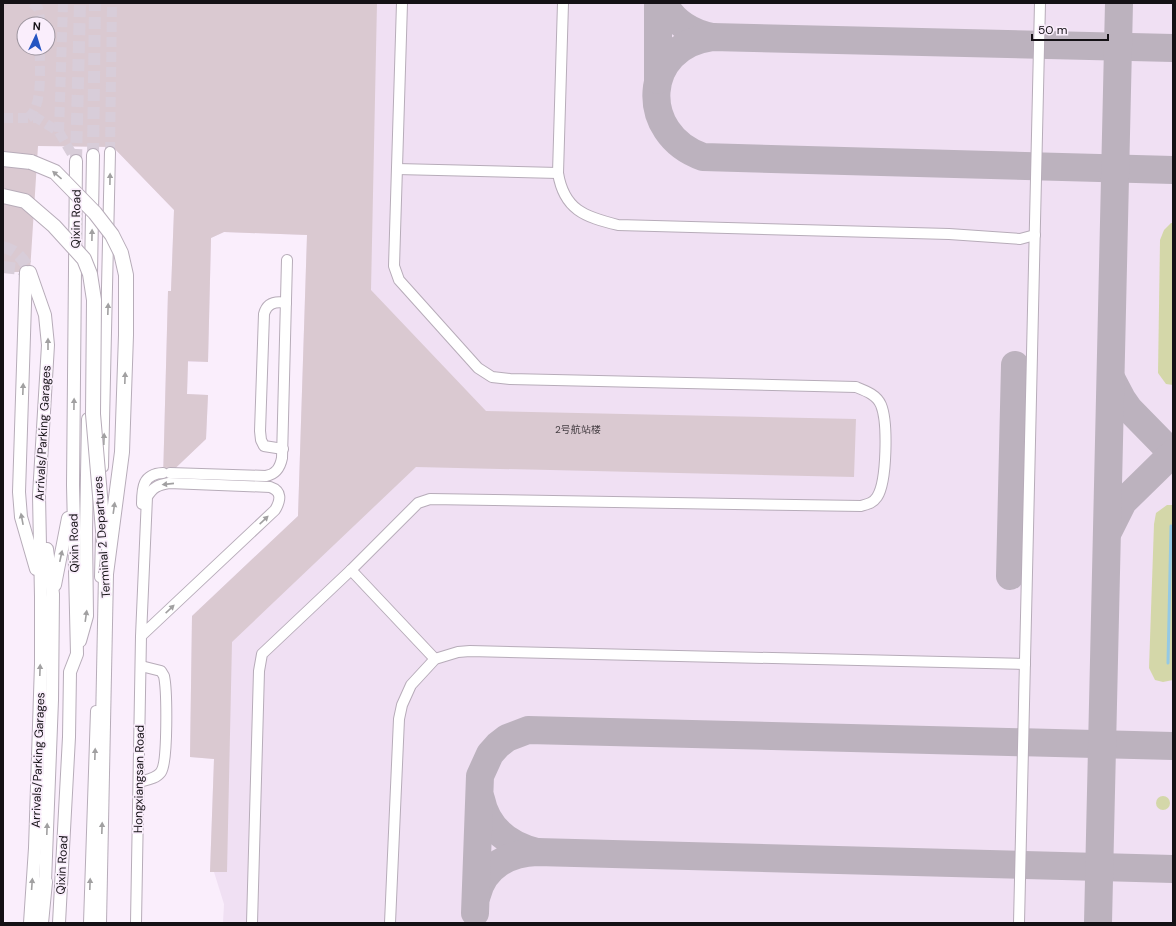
<svg xmlns="http://www.w3.org/2000/svg" width="1176" height="926" viewBox="0 0 1176 926" font-family="'DM Sans','Noto Sans SC',sans-serif">
<style>
.built{fill:#f0e0f3;fill-rule:evenodd}
.green{fill:#d4d7a9}
.lines{fill:none;stroke-linecap:round;stroke-linejoin:round}
.stream{stroke:#94c9e5;stroke-width:3}
.taxiway{stroke:#bcb2be;stroke-width:28}
.building{fill:#dac9d1;fill-rule:evenodd}
.minor-tunnel{stroke:#d8cdd9;stroke-width:10;stroke-dasharray:10 5;stroke-linecap:butt}
.major-tunnel{stroke:#d8cdd9;stroke-width:12;stroke-dasharray:12 6;stroke-linecap:butt}
.minor-casing{stroke:#b7acb9;stroke-width:12}
.major-casing{stroke:#b7acb9;stroke-width:14}
.highway-casing{stroke:#b7acb9;stroke-width:16}
.minor{stroke:#fff;stroke-width:10}
.major{stroke:#fff;stroke-width:12}
.highway{stroke:#fff;stroke-width:14}
.highway-bridge-casing{stroke:#b7acb9;stroke-width:16;stroke-linecap:butt}
.highway-bridge{stroke:#fff;stroke-width:14}
.oneway{fill:#a1a0a1}
.labels{text-anchor:middle;stroke-width:3.5;stroke-linejoin:round;paint-order:stroke}
.number-label{font-size:10px;fill:#463f44}
.street-label{font-size:12px;fill:#141115;stroke:#faeefc}
</style>
<rect width="100%" height="100%" fill="#faeefc"/>
<path class="built" d="M3 3H1173V923H223L224 904 214 872H210L214 759 190 757 192 616 298 516 307 235 224 232 211 238 208 362H188L187 394 208 395 206 439 163 480 168 291H171L174 210 113 147 59 146ZM24 24H48V48H24Z"/>
<g class="green">
<path d="M1171 223H1173V385L1166 384 1158 373 1160 240 1164 230Z"/>
<path d="M1167 505H1173V680L1163 682 1155 680 1149 668 1154 524 1156 513Z"/>
<circle cx="1163" cy="803" r="7"/>
</g>
<g class="lines">
<path class="stream" d="M1168 663 1171 526"/>
<g class="taxiway">
<path d="M664 3C673 22 692 33 712 37"/>
<path d="M1173 48 712 37C642 46 637 134 703 157L1173 170"/>
<path d="M658 80V3"/>
<path d="M1111 378 1122 399 1129 409 1173 454"/>
<path d="M1109 530 1123 502 1173 453"/>
<path d="M1010 576 1015 365"/>
<path d="M481 799C487 829 509 845 537 852"/>
<path d="M477 895C484 866 509 853 537 852L1173 869"/>
<path d="M475 913 480 776 490 754 498 745 507 738 528 730 1173 746"/>
<path d="M1098 923 1119 3"/>
</g>
</g>
<path class="building" d="M3 3H377L371 290 486 411 856 419 854 477 416 467 232 642 227 872H210L214 759 190 757 192 616 298 516 307 235 224 232 211 238 208 362 188 361 187 394 208 395 206 439 163 480 168 291H171L174 210 113 147 38 146 30 272H3ZM24 24H48V48H24Z"/>
<g class="lines">
<g class="minor-tunnel">
<path d="M32 3 38 8 41 24"/>
<path d="M3 118H37L59 132 76 161"/>
<path d="M28 118C44 106 39 67 40 48"/>
<path d="M59 132 63 3"/>
<path d="M110 152 112 3"/>
</g>
<g class="major-tunnel">
<path d="M93 155 95 3"/>
<path d="M76 161 80 3"/>
<path d="M3 247C17 250 24 260 30 272"/>
<path d="M3 267 20 269 26 272"/>
</g>
<g class="minor-casing">
<g id="minor">
<path d="M563 3 558 173C564 210 585 217 618 225L949 234 1020 239 1035 235"/>
<path d="M397 169 558 173"/>
<path d="M283 449 264 446 261 440 260 431 264 314C267 303 275 301 286 303"/>
<path d="M103 467 110 152"/>
<path d="M170 473 266 476C276 474 280 468 282 458L287 260"/>
<path d="M142 504C142 487 143 474 163 473"/>
<path d="M351 570 435 659"/>
<path d="M100 577 101 535"/>
<path d="M139 782C146 780 156 779 161 772 168 762 167 690 164 676L161 671 141 666"/>
<path d="M89 923 96 711"/>
<path d="M136 923 141 636 147 497C153 487 158 485 169 483L270 487C282 491 281 500 275 510L141 636"/>
<path d="M252 923 259 671 262 654 351 570 418 503 430 499 861 506C868 504 873 503 877 497 887 482 888 422 881 405 877 395 866 391 856 387L510 379 492 377 478 368 399 280 394 266 402 3"/>
<path d="M390 923 399 719 402 705 411 685 435 659 458 652 470 651 1025 664"/>
<path d="M1019 923 1040 3"/>
</g>
</g>
<g class="major-casing">
<g id="major">
<path d="M26 272 19 492 21 517 36 569"/>
<path d="M30 272 45 315 48 345 39 495 41 597V664L35 848 30 923"/>
<path d="M91 274 93 155"/>
<path d="M55 585 68 518"/>
<path d="M80 641 87 616 86 532 88 419"/>
<path d="M45 882 52 700 53 594 47 549"/>
<path d="M59 923 69 737 70 672 77 654 73 485 76 161"/>
</g>
</g>
<g class="highway-casing">
<g id="highway">
<path d="M3 159 31 162"/>
<path d="M41 923 45 882"/>
<path d="M99 923 106 574"/>
</g>
</g>
<use href="#minor" class="minor"/>
<use href="#major" class="major"/>
<use href="#highway" class="highway"/>
<g class="highway-bridge-casing">
<g id="highway-bridge">
<path d="M31 162 55 172 95 213 112 235 121 253 126 275V335L122 452 106 574"/>
<path d="M3 196 25 201 54 226 84 259 90 274 94 300 93 414 104 542"/>
</g>
</g>
<use href="#highway-bridge" class="highway-bridge"/>
</g>
<defs><path id="oneway-solid" d="M-6-.8H1V-3.2L6.5 0L1 3.2V.8H-6Z"/></defs>
<g class="oneway">
<use href="#oneway-solid" transform="translate(57 175) rotate(-140)"/>
<use href="#oneway-solid" transform="translate(110 179) rotate(-89)"/>
<use href="#oneway-solid" transform="translate(92 235) rotate(-89)"/>
<use href="#oneway-solid" transform="translate(108 309) rotate(-88)"/>
<use href="#oneway-solid" transform="translate(48 344) rotate(-90)"/>
<use href="#oneway-solid" transform="translate(125 378) rotate(-88)"/>
<use href="#oneway-solid" transform="translate(23 389) rotate(-88)"/>
<use href="#oneway-solid" transform="translate(74 404) rotate(-89)"/>
<use href="#oneway-solid" transform="translate(104 439) rotate(-88)"/>
<use href="#oneway-solid" transform="translate(168 484) rotate(174)"/>
<use href="#oneway-solid" transform="translate(114 508) rotate(-82)"/>
<use href="#oneway-solid" transform="translate(22 519) rotate(-101)"/>
<use href="#oneway-solid" transform="translate(264 520) rotate(-43)"/>
<use href="#oneway-solid" transform="translate(61 556) rotate(-78)"/>
<use href="#oneway-solid" transform="translate(170 609) rotate(-43)"/>
<use href="#oneway-solid" transform="translate(86 616) rotate(-82)"/>
<use href="#oneway-solid" transform="translate(40 670) rotate(-88)"/>
<use href="#oneway-solid" transform="translate(95 754) rotate(-88)"/>
<use href="#oneway-solid" transform="translate(102 828) rotate(-88)"/>
<use href="#oneway-solid" transform="translate(47 829) rotate(-88)"/>
<use href="#oneway-solid" transform="translate(32 884) rotate(-86)"/>
<use href="#oneway-solid" transform="translate(90 884) rotate(-88)"/>
</g>
<g class="labels">
<g class="number-label">
<text x="578" y="433">2号航站楼</text>
</g>
<g class="street-label">
<text transform="translate(76 219) rotate(-89)" y="4">Qixin Road</text>
<text transform="translate(43 433) rotate(-87)" y="4">Arrivals/Parking Garages</text>
<text transform="translate(102 537) rotate(-94)" y="4">Terminal 2 Departures</text>
<text transform="translate(74 543) rotate(-91)" y="4">Qixin Road</text>
<text transform="translate(38 760) rotate(-88)" y="4">Arrivals/Parking Garages</text>
<text transform="translate(139 779) rotate(-89)" y="4">Hongxiangsan Road</text>
<text transform="translate(62 865) rotate(-87)" y="4">Qixin Road</text>
</g>
</g>
<rect width="1176" height="926" fill="none" stroke="#141115" stroke-width="8"/>
<g transform="translate(36 36) rotate(4)"><circle r="19" fill="#faeefc" stroke="#9e96a0"/>
<path d="M0-3L7 15L0 10L-7 15Z" fill="#2555c2"/>
<text y="-6" font-size="11" font-weight="bold" text-anchor="middle" fill="#141115">N</text>
</g>
<path d="M1032 34v6h76v-6" fill="none" stroke="#141115" stroke-width="2"/>
<text x="1038" y="34" font-size="12" fill="#141115" stroke="#faeefc" stroke-width="3" paint-order="stroke">50 m</text>
</svg>
